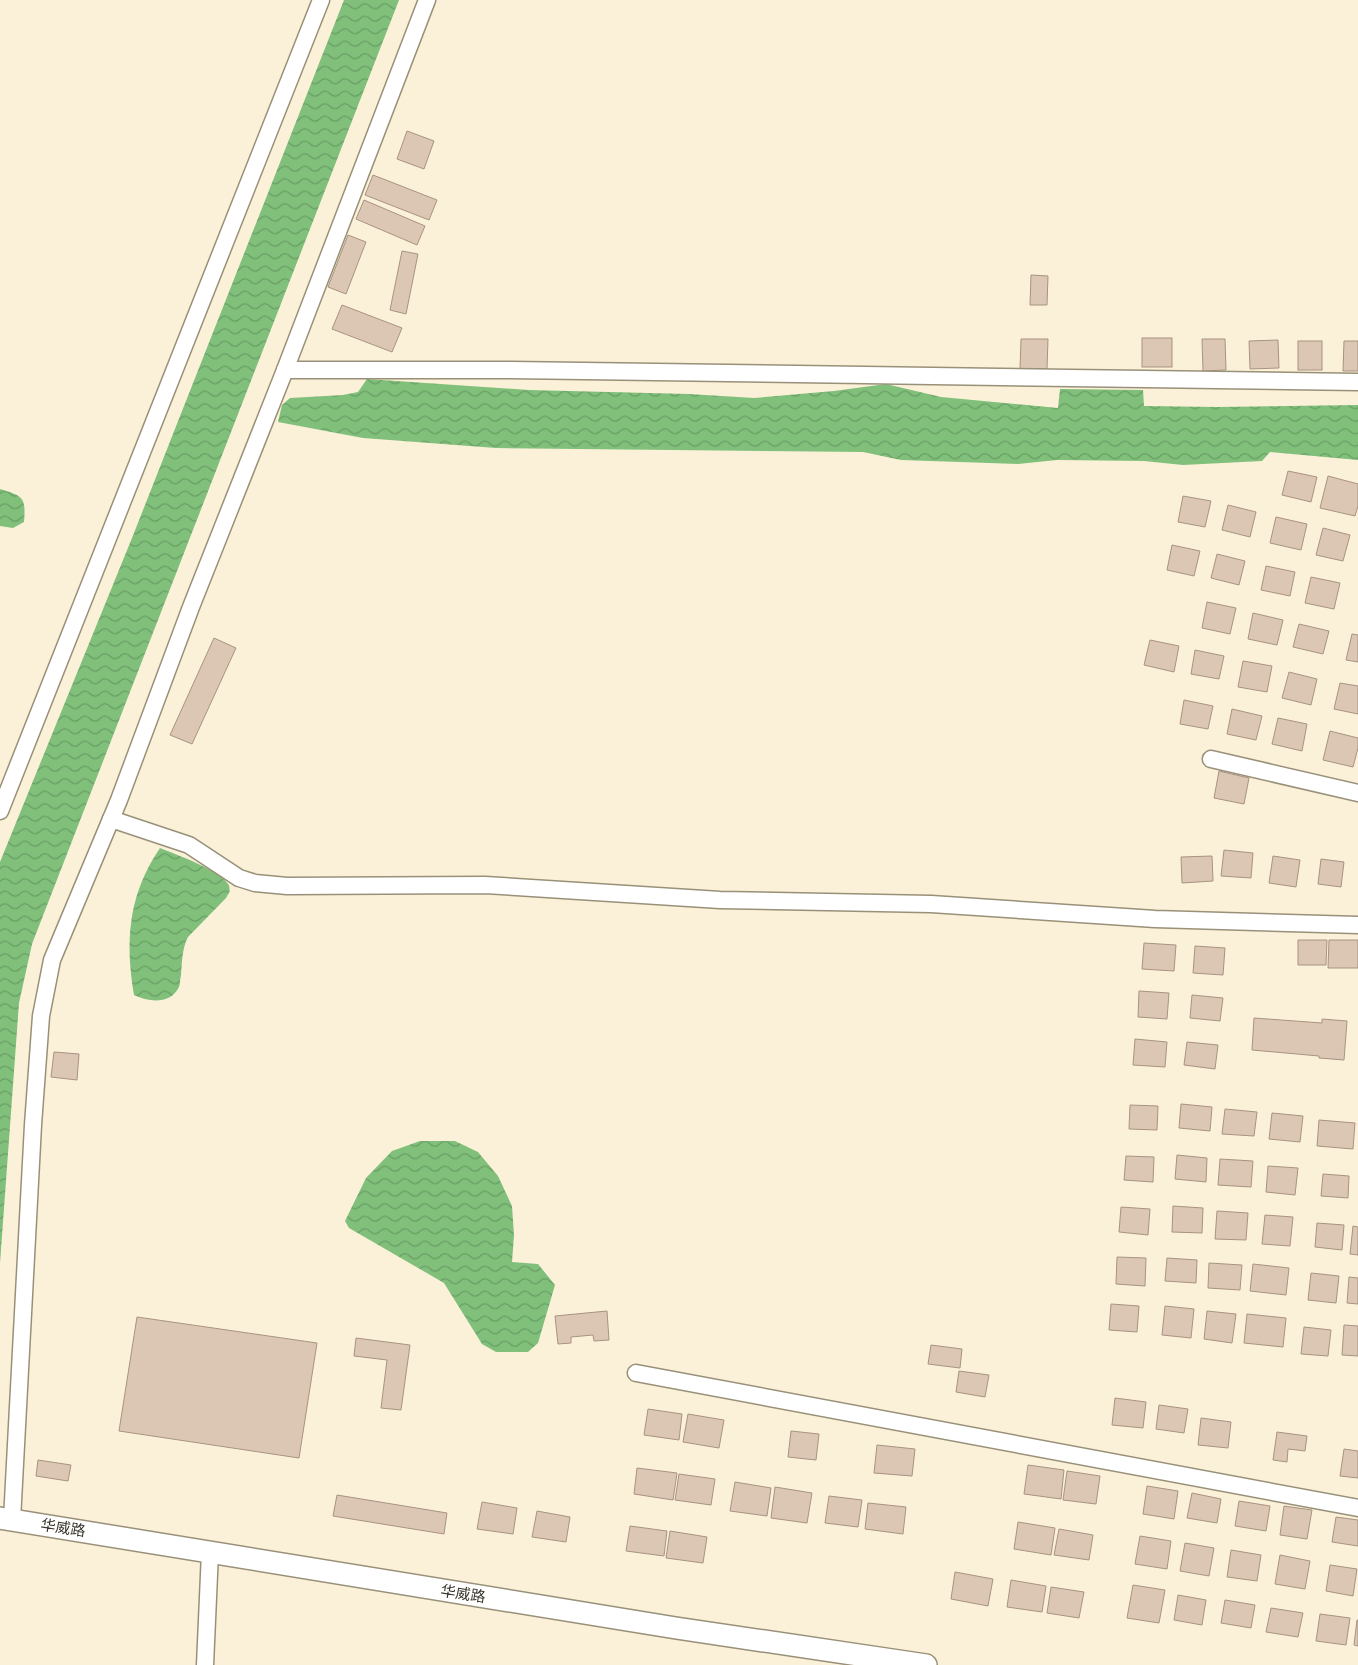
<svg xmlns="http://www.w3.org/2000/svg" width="1358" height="1665" viewBox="0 0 1358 1665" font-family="'Fira Sans Condensed','Noto Sans SC',sans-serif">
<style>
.water{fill:url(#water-waves)}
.building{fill:#dcc7b5;stroke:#a89382}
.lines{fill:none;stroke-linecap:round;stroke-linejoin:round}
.minor-casing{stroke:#999079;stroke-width:19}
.major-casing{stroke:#999079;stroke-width:24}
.minor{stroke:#fff;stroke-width:16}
.major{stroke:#fff;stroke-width:21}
.labels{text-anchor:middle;stroke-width:4;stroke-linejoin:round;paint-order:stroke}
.street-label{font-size:15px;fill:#38342b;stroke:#fff}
</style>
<defs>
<pattern id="water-waves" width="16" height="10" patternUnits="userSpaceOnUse" patternTransform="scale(1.25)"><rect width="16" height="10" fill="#80c07b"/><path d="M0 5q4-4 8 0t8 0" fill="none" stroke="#6a9d65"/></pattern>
</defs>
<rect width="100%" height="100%" fill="#fbf1d8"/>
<g class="water">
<path d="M344 0H399L32 944 19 1003 0 1263V862L132 538Z"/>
<path d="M367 379 529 390 689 394 754 398 834 391 886 384 941 397 1058 408 1060 389 1143 390 1144 406 1217 407 1358 405V460L1270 452 1262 461 1183 465 1144 461 1057 460 1018 464 901 460 863 452 496 448 363 438 278 422 282 405 290 398 343 395 358 392Z"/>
<path d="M0 489C23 496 26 497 24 522L13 528 0 526Z"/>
<path d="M160 848C175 854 219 870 228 884 230 886 229 889 230 891L226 898 188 937C182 948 182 963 181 975 180 979 180 984 179 987 170 1005 149 1002 134 995 125 941 128 895 160 848Z"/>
<path d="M420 1141H455L478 1152 498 1176 512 1206 514 1235 512 1262 538 1264 555 1285 538 1343 528 1352H496L482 1344 444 1283 349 1228 345 1221 366 1178 392 1151Z"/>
</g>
<g class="building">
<path d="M407 131 434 141 424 169 397 159Z"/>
<path d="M373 175 437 200 429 220 365 195Z"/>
<path d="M364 200 425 226 417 245 356 219Z"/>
<path d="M348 235 366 242 346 294 328 287Z"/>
<path d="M402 251 418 254 406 314 390 310Z"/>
<path d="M1031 275 1048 276 1047 305H1030Z"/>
<path d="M342 305 402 328 392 352 332 329Z"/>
<rect x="1142" y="338" width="30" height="29"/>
<path d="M1021 339H1048L1047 369H1020Z"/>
<path d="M1202 339H1225L1226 370 1203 371Z"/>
<path d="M1278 340 1279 368 1250 369 1249 341Z"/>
<rect x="1298" y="341" width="24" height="29"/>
<path d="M1344 341H1358V371H1343Z"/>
<path d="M1288 471 1317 477 1311 502 1282 495Z"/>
<path d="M1328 476 1358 484V506L1355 516 1320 508Z"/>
<path d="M1183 496 1211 501 1205 527 1178 522Z"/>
<path d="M1228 505 1256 512 1250 537 1222 530Z"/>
<path d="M1276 517 1307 524 1301 550 1270 543Z"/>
<path d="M1323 528 1350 535 1343 561 1316 555Z"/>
<path d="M1172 545 1200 551 1194 576 1167 570Z"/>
<path d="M1217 554 1245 561 1239 585 1211 578Z"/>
<path d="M1266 566 1295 572 1290 596 1261 590Z"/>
<path d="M1311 577 1340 583 1334 609 1305 603Z"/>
<path d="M1207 602 1236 608 1230 634 1202 628Z"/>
<path d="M1253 613 1283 620 1277 645 1248 639Z"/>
<path d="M1299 624 1329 631 1323 654 1293 647Z"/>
<path d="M1352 634 1358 635V662L1346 660Z"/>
<path d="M214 638 236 648 192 744 170 735Z"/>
<path d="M1150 640 1179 646 1174 672 1144 665Z"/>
<path d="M1195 650 1224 656 1219 679 1191 674Z"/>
<path d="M1243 661 1272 666 1267 692 1238 687Z"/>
<path d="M1289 672 1317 679 1311 705 1282 698Z"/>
<path d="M1340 683 1358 686V714L1334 709Z"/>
<path d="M1184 700 1213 706 1208 729 1180 724Z"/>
<path d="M1232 709 1262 716 1256 740 1227 734Z"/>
<path d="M1278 718 1307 724 1302 751 1272 744Z"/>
<path d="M1330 731 1358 738V748L1353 767 1323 760Z"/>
<path d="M1219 771 1249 778 1244 804 1214 798Z"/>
<path d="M1224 850 1253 853 1251 878 1221 876Z"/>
<path d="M1212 856 1213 881 1182 883 1181 857Z"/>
<path d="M1273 856 1300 860 1296 887 1269 883Z"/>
<path d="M1321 859 1344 862 1341 887 1318 884Z"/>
<path d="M1298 940H1327L1326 965H1298Z"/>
<path d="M1329 940H1358V968H1328Z"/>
<path d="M1144 943 1176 945 1174 971 1142 969Z"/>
<path d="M1195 946 1225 948 1223 975 1193 973Z"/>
<path d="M1139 991 1169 993 1167 1019 1138 1017Z"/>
<path d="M1192 995 1223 998 1220 1021 1190 1018Z"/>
<path d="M1254 1018 1322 1023V1019L1347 1021 1344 1060 1319 1058V1056L1252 1050Z"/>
<path d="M1135 1039 1167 1042 1165 1067 1133 1065Z"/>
<path d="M1187 1042 1218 1045 1215 1069 1184 1065Z"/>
<path d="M54 1052 79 1054 77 1080 51 1077Z"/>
<path d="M1181 1104 1212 1107 1210 1131 1179 1128Z"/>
<path d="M1130 1105 1158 1106 1157 1130 1129 1129Z"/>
<path d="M1225 1109 1257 1112 1254 1136 1222 1134Z"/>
<path d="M1272 1113 1303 1116 1300 1142 1269 1139Z"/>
<path d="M1319 1120 1355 1123 1353 1149 1317 1146Z"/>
<path d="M1177 1155 1207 1158 1206 1182 1175 1179Z"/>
<path d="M1126 1156 1154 1157 1153 1182 1124 1180Z"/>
<path d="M1220 1159 1253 1161 1251 1187 1218 1185Z"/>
<path d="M1268 1166 1298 1168 1295 1195 1266 1192Z"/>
<path d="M1323 1174 1349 1176 1348 1198 1321 1196Z"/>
<path d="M1173 1206 1203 1208 1202 1233 1172 1232Z"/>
<path d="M1121 1207 1150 1209 1148 1235 1119 1232Z"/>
<path d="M1217 1211 1248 1213 1246 1240 1215 1239Z"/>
<path d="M1265 1215 1293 1217 1290 1246 1262 1244Z"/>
<path d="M1317 1223 1344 1225 1342 1250 1315 1247Z"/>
<path d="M1353 1226 1358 1227V1255L1350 1254Z"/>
<path d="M1117 1257 1146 1258 1145 1286 1116 1284Z"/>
<path d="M1167 1258 1197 1260 1196 1283 1165 1281Z"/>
<path d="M1209 1263 1242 1265 1240 1290 1208 1288Z"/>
<path d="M1253 1264 1289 1268 1286 1295 1250 1291Z"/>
<path d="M1311 1273 1339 1276 1336 1303 1308 1300Z"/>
<path d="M1349 1277 1358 1278V1304L1347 1303Z"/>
<path d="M1111 1304 1139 1306 1137 1332 1109 1330Z"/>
<path d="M1165 1306 1194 1309 1191 1338 1162 1335Z"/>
<path d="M607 1311 609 1340 594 1341 593 1335 571 1337V1343L558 1344 555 1316Z"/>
<path d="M1207 1311 1236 1314 1232 1343 1204 1339Z"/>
<path d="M1247 1314 1286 1318 1283 1347 1244 1343Z"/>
<path d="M137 1317 317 1343 299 1458 119 1431Z"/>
<path d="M1344 1325 1358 1326V1356L1342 1355Z"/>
<path d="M1304 1327 1331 1330 1328 1356 1301 1354Z"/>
<path d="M356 1338 410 1345 401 1410 381 1408 387 1360 354 1356Z"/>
<path d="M931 1345 962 1349 960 1368 928 1364Z"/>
<path d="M959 1371 989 1375 985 1397 956 1392Z"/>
<path d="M1115 1398 1146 1402 1143 1428 1112 1425Z"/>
<path d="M1159 1405 1188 1409 1184 1433 1156 1429Z"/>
<path d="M648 1409 682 1414 679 1440 644 1435Z"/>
<path d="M688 1414 724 1420 719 1448 683 1442Z"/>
<path d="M1201 1418 1231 1422 1228 1448 1198 1445Z"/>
<path d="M791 1431 819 1434 816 1460 788 1457Z"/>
<path d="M1277 1432 1307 1436 1305 1451 1288 1449 1287 1462 1273 1460Z"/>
<path d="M877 1445 915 1449 912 1476 874 1473Z"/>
<path d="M1344 1449 1358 1451V1478L1340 1476Z"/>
<path d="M38 1460 71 1465 68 1481 36 1476Z"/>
<path d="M1028 1465 1064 1470 1061 1499 1024 1494Z"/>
<path d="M637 1468 677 1473 673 1500 634 1494Z"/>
<path d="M1067 1471 1100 1476 1096 1504 1063 1500Z"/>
<path d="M679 1474 715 1479 711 1505 675 1500Z"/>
<path d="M735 1482 771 1488 767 1516 730 1511Z"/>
<path d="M1147 1486 1178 1491 1174 1519 1143 1514Z"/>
<path d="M775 1487 812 1493 807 1523 771 1518Z"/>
<path d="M1192 1493 1221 1499 1217 1523 1187 1518Z"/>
<path d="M337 1495 447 1513 444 1534 333 1516Z"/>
<path d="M829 1496 862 1500 858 1527 825 1523Z"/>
<path d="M1239 1501 1270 1506 1266 1531 1235 1526Z"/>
<path d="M482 1502 517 1508 513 1534 477 1529Z"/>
<path d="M868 1503 906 1507 903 1534 865 1529Z"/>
<path d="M1284 1506 1312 1510 1307 1539 1280 1535Z"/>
<path d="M537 1511 570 1517 566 1542 532 1537Z"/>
<path d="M1336 1517 1358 1520V1546L1332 1542Z"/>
<path d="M1018 1522 1055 1528 1051 1555 1014 1549Z"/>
<path d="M630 1526 667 1531 664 1556 626 1551Z"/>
<path d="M1059 1529 1093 1535 1089 1560 1054 1555Z"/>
<path d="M670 1531 707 1537 703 1563 666 1558Z"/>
<path d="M1140 1536 1171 1541 1167 1569 1135 1564Z"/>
<path d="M1185 1543 1214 1548 1209 1576 1180 1571Z"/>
<path d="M1231 1550 1261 1555 1257 1581 1227 1577Z"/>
<path d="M1280 1555 1310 1561 1305 1589 1275 1584Z"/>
<path d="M1330 1565 1357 1569 1353 1596 1326 1591Z"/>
<path d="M955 1572 993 1579 988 1606 951 1599Z"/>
<path d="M1011 1580 1046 1586 1042 1612 1007 1607Z"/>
<path d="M1133 1585 1165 1590 1159 1623 1127 1618Z"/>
<path d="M1051 1587 1084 1592 1079 1618 1047 1613Z"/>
<path d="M1178 1595 1206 1600 1202 1625 1174 1620Z"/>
<path d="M1225 1600 1255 1605 1251 1628 1221 1623Z"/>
<path d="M1271 1608 1303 1613 1298 1637 1266 1632Z"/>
<path d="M1320 1614 1350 1618 1346 1645 1316 1641Z"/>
<path d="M1357 1620H1358V1646L1354 1645Z"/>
</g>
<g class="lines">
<g class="minor-casing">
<g id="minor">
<path d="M285 370H511L1358 382"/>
<path d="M1211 759 1358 793"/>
<path d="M0 811 321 0"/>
<path d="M111 819 189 845 239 878 255 883 287 886 485 885 720 900 931 904 1155 919 1358 925"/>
<path d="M636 1373 1358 1508"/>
<path d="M12 1520 33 1125 41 1016 52 960 119 800 191 607 285 370 427 0"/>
<path d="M205 1665 210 1552"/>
</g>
</g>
<g class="major-casing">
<path id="major" d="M0 1518 676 1628 926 1665"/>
</g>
<use href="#minor" class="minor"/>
<use href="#major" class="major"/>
</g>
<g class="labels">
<g class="street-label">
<text transform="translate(63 1528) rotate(9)" y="5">华威路</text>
<text transform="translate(463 1594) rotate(9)" y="5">华威路</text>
</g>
</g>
</svg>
